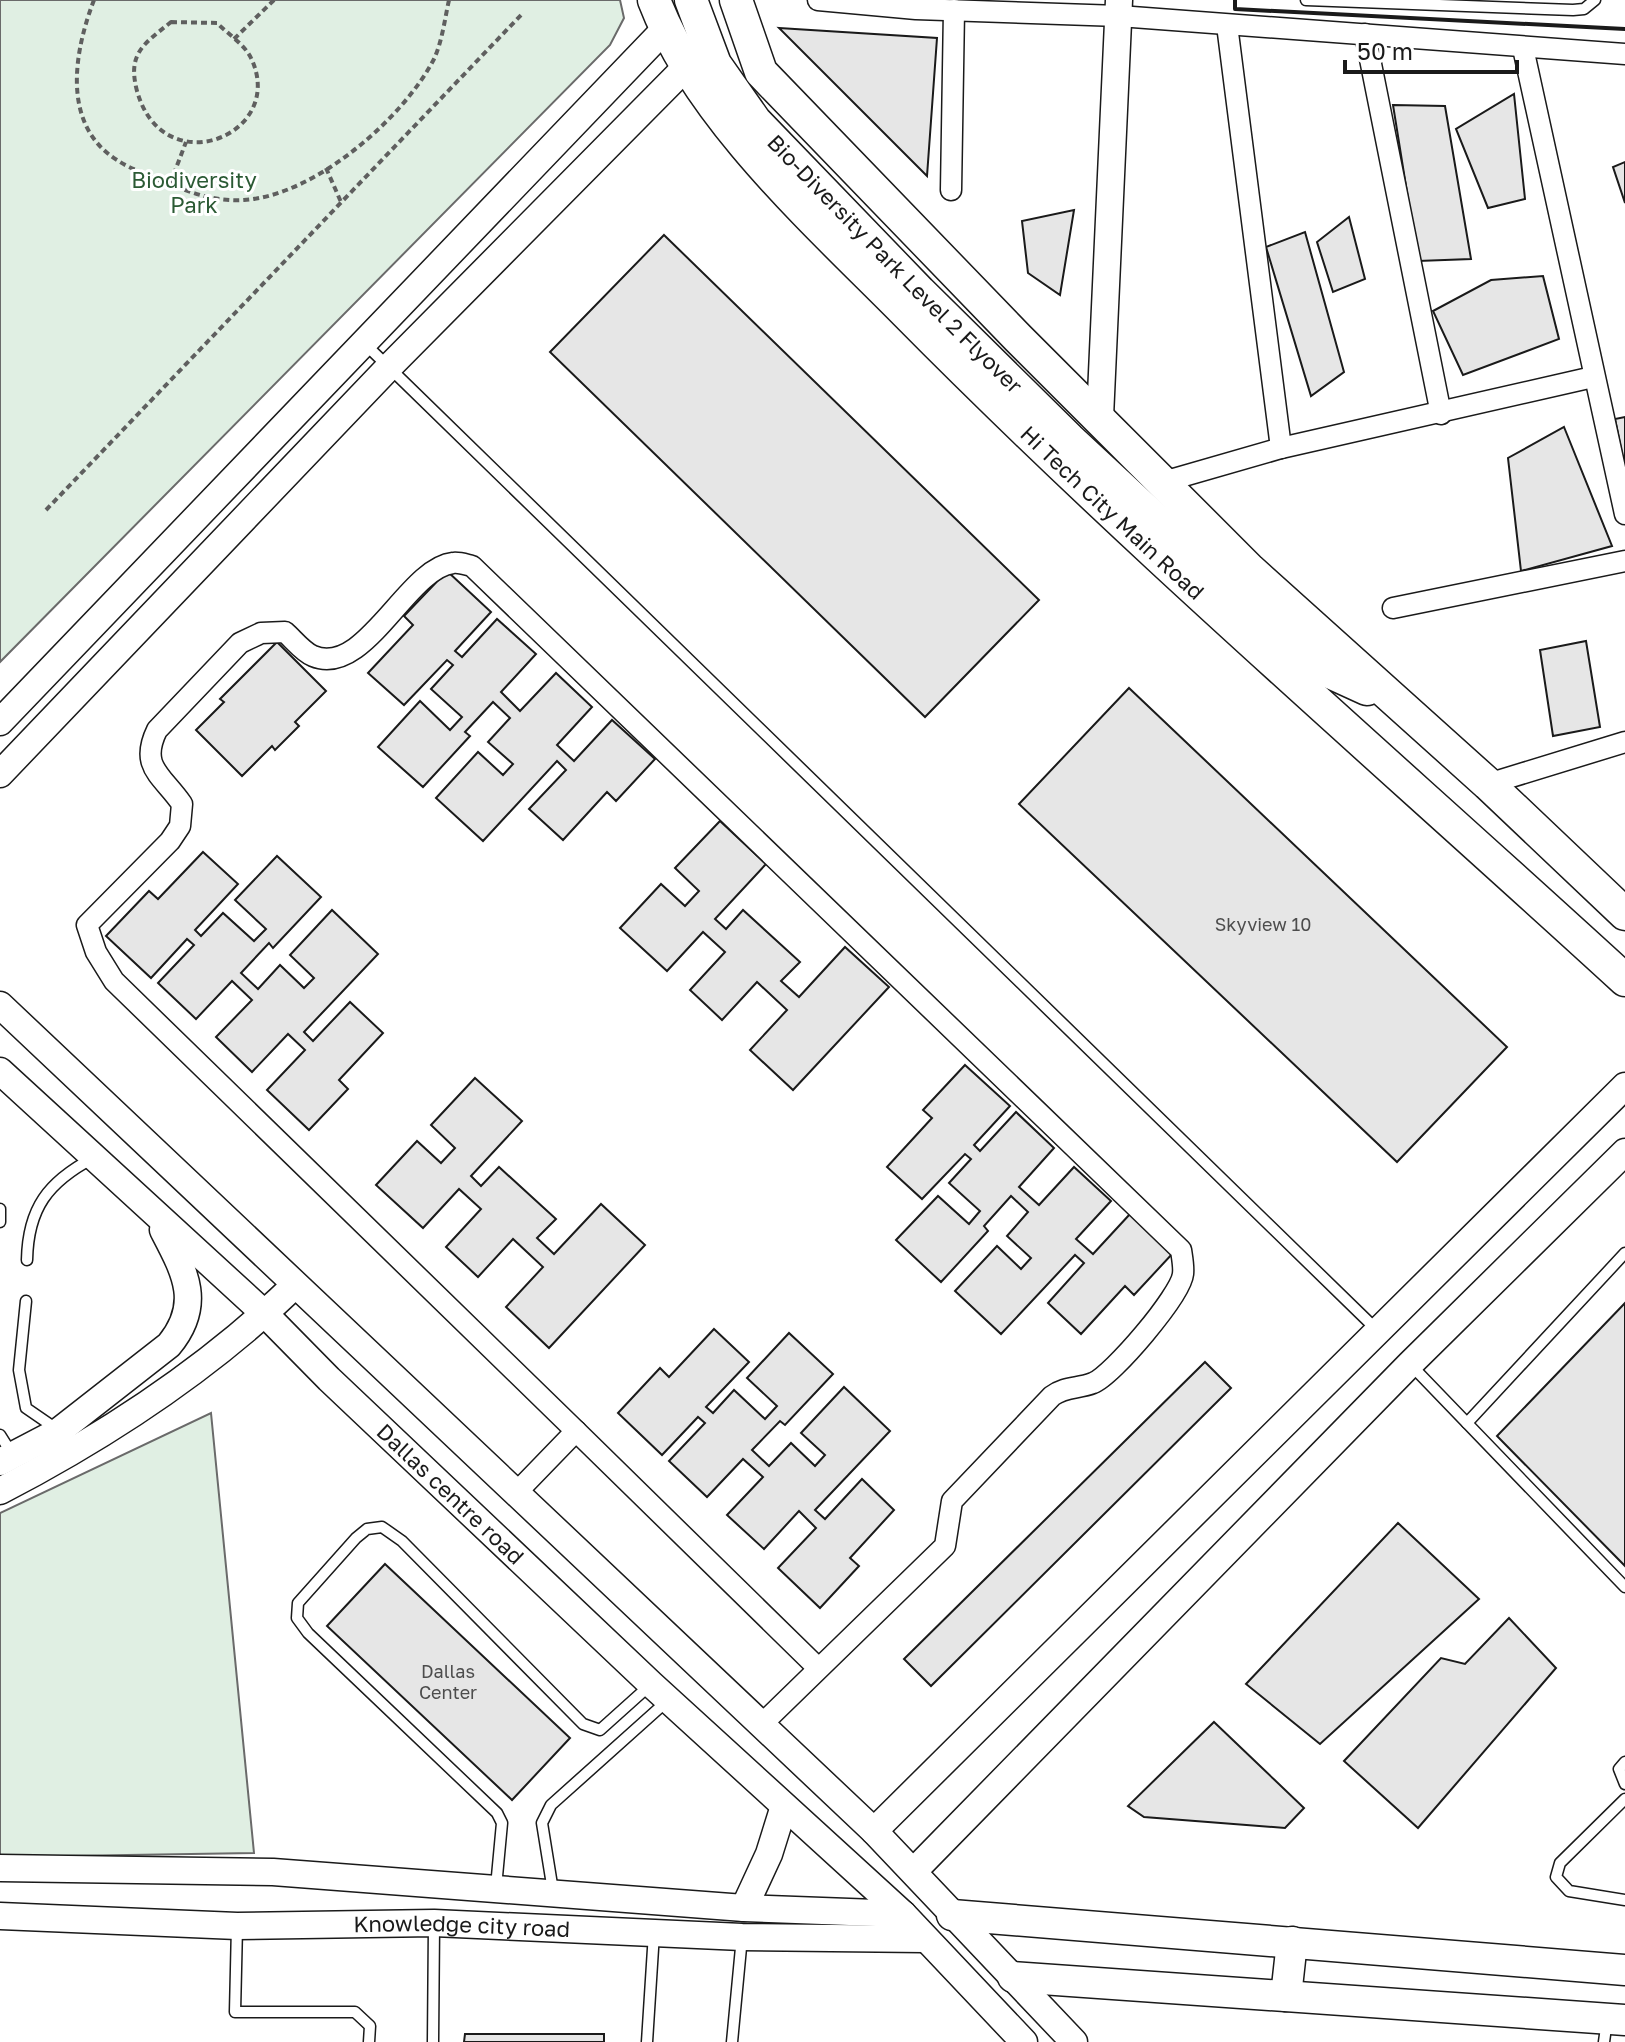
<svg xmlns="http://www.w3.org/2000/svg" width="1625" height="2042" viewBox="0 0 1625 2042" font-family="'Golos Text',sans-serif">
<style>
.green{fill:#e0efe3;stroke:#6a6a6a;stroke-width:2}
.building{fill:#e6e6e6;stroke:#1a1a1a;stroke-width:2}
.lines{fill:none;stroke-linecap:round;stroke-linejoin:round}
.service-casing{stroke:#1a1a1a;stroke-width:13}
.minor-casing{stroke:#1a1a1a;stroke-width:23}
.tertiary-casing{stroke:#1a1a1a;stroke-width:29}
.secondary-casing{stroke:#1a1a1a;stroke-width:33}
.primary-casing{stroke:#1a1a1a;stroke-width:35}
.path{stroke:#5f5f5f;stroke-width:4;stroke-dasharray:6 4;stroke-linecap:butt}
.service{stroke:#fff;stroke-width:10}
.minor{stroke:#fff;stroke-width:20}
.tertiary{stroke:#fff;stroke-width:26}
.secondary{stroke:#fff;stroke-width:30}
.primary{stroke:#fff;stroke-width:32}
.wall{stroke:#1a1a1a;stroke-width:4}
.labels{text-anchor:middle;stroke-width:6;stroke-linejoin:round;paint-order:stroke}
.number-label{font-size:18px;fill:#4d4d4d}
.park-label{font-size:22px;fill:#2b5a34;stroke:#fff}
.street-label{font-size:22px;fill:#1a1a1a;stroke:#fff}
</style>
<rect width="100%" height="100%" fill="#fff"/>
<g class="green">
<path d="M0 0H620L624 18 610 45 0 662Z"/>
<path d="M211 1413 254 1853 0 1857V1513Z"/>
</g>
<g class="building">
<path d="M779 28 937 38 927 176Z"/>
<path d="M1514 94 1525 199 1488 208 1456 129Z"/>
<path d="M1393 105 1445 106 1471 259 1418 261Z"/>
<path d="M1625 162V203L1613 167Z"/>
<path d="M1074 210 1060 295 1028 273 1022 221Z"/>
<path d="M1349 217 1365 279 1333 292 1317 242Z"/>
<path d="M1305 232 1344 372 1311 396 1266 247Z"/>
<path d="M664 235 1039 600 925 717 550 352Z"/>
<path d="M1543 276 1559 339 1463 375 1433 311 1491 280Z"/>
<path d="M1625 417V464H1624L1615 419Z"/>
<path d="M1564 427 1612 546 1521 571 1508 458Z"/>
<path d="M447 571 491 612 455 651 462 657 497 619 536 654 501 692 520 711 556 673 592 707 557 745 574 761 612 720 655 759 616 801 607 792 563 840 529 809 566 770 557 761 483 841 436 798 478 752 503 775 513 764 488 742 510 718 493 702 465 732 470 736 423 787 378 747 420 701 450 730 462 717 431 689 453 665 447 660 404 705 368 673 413 625 404 616Z"/>
<path d="M1586 641 1600 727 1553 736 1540 650Z"/>
<path d="M277 642 326 691 295 722 299 726 275 750 272 746 242 776 196 730 224 702 220 699Z"/>
<path d="M1129 688 1507 1047 1397 1162 1019 804Z"/>
<path d="M720 821 766 864 715 919 726 929 743 910 800 962 781 981 799 997 845 947 889 987 793 1090 750 1050 787 1010 757 982 722 1020 690 990 725 952 703 932 667 971 620 928 661 884 685 906 699 891 675 868Z"/>
<path d="M203 852 238 884 195 930 201 936 223 913 254 941 266 929 235 900 277 856 321 897 273 948 269 943 241 973 258 989 280 965 304 988 314 978 290 955 332 910 378 954 304 1032 313 1041 350 1002 383 1033 339 1080 348 1089 309 1130 267 1090 305 1050 288 1034 252 1072 216 1037 252 1000 232 981 196 1019 158 983 194 945 187 939 151 978 106 936 149 891 158 899Z"/>
<path d="M965 1065 1010 1106 974 1145 980 1151 1016 1112 1054 1148 1019 1187 1039 1205 1074 1167 1111 1201 1076 1239 1093 1254 1130 1214 1173 1253 1134 1295 1125 1286 1081 1334 1048 1303 1084 1263 1075 1255 1001 1334 955 1291 997 1246 1021 1269 1031 1258 1007 1236 1028 1212 1011 1196 984 1226 988 1231 941 1282 896 1240 938 1196 969 1224 980 1211 949 1183 971 1159 965 1154 922 1199 887 1167 932 1118 923 1110Z"/>
<path d="M475 1078 522 1121 471 1176 481 1186 499 1167 556 1219 537 1238 554 1254 601 1204 645 1245 549 1348 506 1307 543 1267 513 1239 478 1277 446 1247 481 1209 459 1189 423 1228 376 1185 417 1141 441 1163 455 1148 431 1125Z"/>
<path d="M1625 1303V1566L1497 1436Z"/>
<path d="M714 1329 749 1362 706 1407 713 1413 734 1390 765 1419 777 1406 747 1378 789 1333 833 1374 785 1425 780 1421 752 1450 769 1466 791 1443 815 1466 825 1455 801 1433 844 1387 890 1431 815 1510 825 1519 862 1479 894 1510 850 1558 859 1566 820 1608 778 1568 816 1528 799 1511 764 1549 727 1515 763 1477 743 1459 707 1497 669 1461 705 1423 698 1417 662 1455 618 1413 660 1368 669 1377Z"/>
<path d="M1205 1362 1231 1388 931 1686 904 1659Z"/>
<path d="M1398 1523 1479 1599 1320 1744 1246 1684Z"/>
<path d="M385 1564 570 1738 512 1800 327 1626Z"/>
<path d="M1509 1618 1556 1668 1418 1828 1344 1761 1441 1658 1465 1664Z"/>
<path d="M1214 1722 1304 1808 1285 1828 1144 1817 1128 1806Z"/>
<path d="M465 2034H604V2042H464Z"/>
</g>
<g class="lines">
<g class="service-casing">
<g id="service">
<path d="M1306 0 1573 10 1584 9 1595 0"/>
<path d="M364 343 1378 1331"/>
<path d="M0 1209V1222"/>
<path d="M27 1260C28 1208 48 1182 93 1158"/>
<path d="M26 1301 19 1370 26 1408 58 1430"/>
<path d="M1410 1364 1625 1587"/>
<path d="M1467 1423 1625 1253"/>
<path d="M0 1435 12 1454"/>
<path d="M1625 1762 1619 1769 1625 1784"/>
<path d="M1625 1799 1560 1863 1556 1877 1569 1891 1625 1900"/>
<path d="M496 1887 502 1823 497 1813 308 1633 297 1618 298 1603 356 1538 367 1529 382 1527 402 1541 583 1724 600 1730 649 1686"/>
<path d="M553 1891 542 1823 551 1805 666 1702"/>
<path d="M237 1926 235 2012H355L370 2026 369 2042"/>
<path d="M433 2042 434 1925"/>
<path d="M647 2042 654 1933"/>
<path d="M732 2042 742 1937"/>
<path d="M1604 2042 1607 2020"/>
</g>
</g>
<g class="minor-casing">
<g id="minor">
<path d="M818 0 916 9 1119 16 1625 54"/>
<path d="M1227 25 1281 448"/>
<path d="M1365 34 1441 414"/>
<path d="M1523 48 1625 514"/>
<path d="M951 190 954 10"/>
<path d="M1163 482 1281 448 1593 377"/>
<path d="M1393 608 1625 561"/>
<path d="M1488 784 1625 742"/>
<path d="M576 1431 818 1668"/>
<path d="M516 1493 576 1431 114 981 96 952 87 925 170 841 180 826 182 804C162 775 139 767 157 730L240 643 261 633 285 632C293 639 303 652 313 656 365 678 407 568 453 563 459 562 467 565 472 566L1181 1250C1182 1257 1184 1267 1183 1274 1181 1295 1112 1376 1093 1383 1078 1389 1065 1386 1052 1396L952 1501 945 1546 761 1725"/>
</g>
</g>
<g class="tertiary-casing">
<g id="tertiary">
<path d="M1100 417 1119 0"/>
<path d="M0 722 665 29"/>
<path d="M0 774 390 366 688 65"/>
<path d="M0 1005 874 1831 1074 2042"/>
<path id="s1" d="M0 1071 265 1314 329 1379 651 1684 903 1914 1024 2042"/>
<path d="M0 1462 59 1431 169 1345C203 1304 185 1272 163 1230"/>
<path d="M0 1491C106 1436 208 1369 294 1286"/>
<path d="M874 1831 1625 1086"/>
<path d="M0 1868 273 1872 744 1908 903 1914"/>
<path d="M914 1871 1410 1364 1625 1152"/>
<path d="M744 1908 769 1854 784 1806"/>
<path id="s2" d="M0 1916 237 1926 434 1923 742 1937 924 1939"/>
</g>
</g>
<g class="secondary-casing">
<g id="secondary">
<path d="M952 1915 1625 1970"/>
<path d="M1013 1977 1625 2020"/>
<path d="M1286 1996 1292 1942"/>
</g>
</g>
<g class="primary-casing">
<g id="primary">
<path id="s3" d="M654 0C699 118 817 223 905 312 1135 545 1384 759 1625 980"/>
<path id="s4" d="M691 0 715 64 755 121 920 292 1069 439 1310 663 1367 689"/>
<path d="M736 0 761 72 1018 338 1250 570 1488 784 1625 914"/>
</g>
</g>
<g class="path">
<path d="M94 0C74 52 61 125 117 160 130 169 147 174 162 181 189 192 214 202 244 200 314 196 403 119 434 59 442 42 445 18 449 0"/>
<path d="M171 22 217 23C227 33 245 45 251 58 288 135 163 185 137 91 127 53 144 44 171 22Z"/>
<path d="M234 39 274 0"/>
<path d="M326 168 341 202"/>
<path d="M170 184 186 142"/>
<path d="M46 510 522 14"/>
</g>
<use href="#service" class="service"/>
<use href="#minor" class="minor"/>
<use href="#tertiary" class="tertiary"/>
<use href="#secondary" class="secondary"/>
<use href="#primary" class="primary"/>
<path class="wall" d="M1235 0V9L1625 29"/>
</g>
<g class="labels">
<g class="number-label">
<text x="1263" y="931">Skyview 10</text>
<text x="448" y="1678">Dallas<tspan x="448" dy="21">Center</tspan></text>
</g>
<g class="park-label">
<text x="194" y="188">Biodiversity<tspan x="194" dy="25">Park</tspan></text>
</g>
<g class="street-label">
<text dy="8" stroke="none"><textPath href="#s4" startOffset="338">Bio-Diversity Park Level 2 Flyover</textPath></text>
<text dy="8" stroke="none"><textPath href="#s3" startOffset="692">Hi Tech City Main Road</textPath></text>
<text dy="8" stroke="none"><textPath href="#s1" startOffset="618">Dallas centre road</textPath></text>
<text dy="8" stroke="none"><textPath href="#s2" startOffset="462">Knowledge city road</textPath></text>
</g>
</g>
<path d="M1345 60v12h172v-12" fill="none" stroke="#1a1a1a" stroke-width="4"/>
<text x="1357" y="60" font-size="24" fill="#1a1a1a" stroke="#ffffff" stroke-width="6" paint-order="stroke">50 m</text>
</svg>
